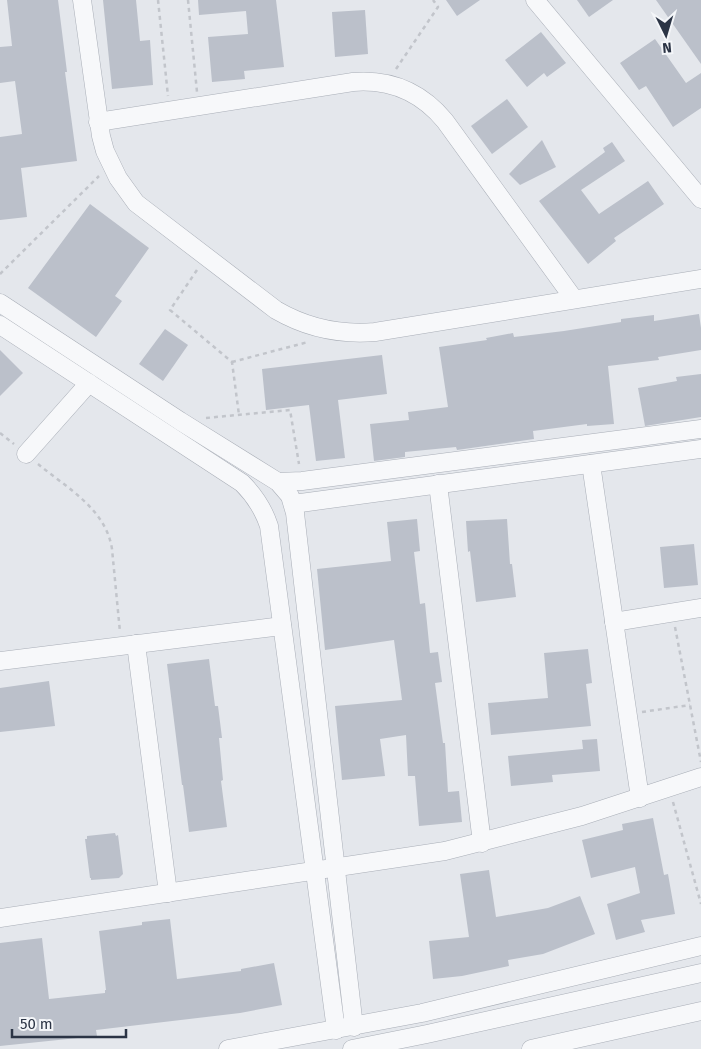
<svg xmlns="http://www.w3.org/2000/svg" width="701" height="1049" viewBox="0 0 701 1049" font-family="'Fira Sans',sans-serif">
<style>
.building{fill:#bbc0ca}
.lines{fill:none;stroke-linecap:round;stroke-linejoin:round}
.minor-casing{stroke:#a9aeb7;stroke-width:19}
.path{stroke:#c2c5cb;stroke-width:2.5;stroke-dasharray:4 4;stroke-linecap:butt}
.minor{stroke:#f7f8fa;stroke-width:18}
</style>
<rect width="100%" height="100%" fill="#e4e7ec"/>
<g class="building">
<path d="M7 0H58L67 72H65L77 161 21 168 27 217 0 220V137L22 134 15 81 0 83V47L12 46Z"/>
<path d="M103 0H136L140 41 150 40 153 85 112 89Z"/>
<path d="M198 0H276L284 67 244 71 245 79 212 82 208 37 248 34 246 11 199 15Z"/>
<path d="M446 0H480L457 16Z"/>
<path d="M577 0H613L589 17Z"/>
<path d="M656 0H701V64Z"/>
<path d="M365 10 368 54 335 57 332 12Z"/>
<path d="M541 32 566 63 547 77 544 73 527 87 505 60Z"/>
<path d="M655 39 686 83 701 73V108L673 127 646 86 639 90 620 63Z"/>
<path d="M507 99 528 127 492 154 471 126Z"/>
<path d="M542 140 556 167 520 185 509 174Z"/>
<path d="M612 142 625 161 581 190 599 214 648 181 664 204 614 238 616 241 588 264 539 201 605 152 603 148Z"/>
<path d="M90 204 149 248 115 296 122 301 96 337 28 288Z"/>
<path d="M699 314 701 328V350L658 357 659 360 608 366 614 424 587 426V424L533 431 534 439 457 450 456 447 405 452V457L374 461 370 424 409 420 408 412 448 407 439 347 487 340 486 338 513 333 514 337 564 331 621 322V319L654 315V321Z"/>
<path d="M165 329 188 345 163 381 139 364Z"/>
<path d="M0 350 23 373 0 396Z"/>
<path d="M382 355 387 394 338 400 345 458 316 461 309 405 266 410 262 369Z"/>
<path d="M701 374V417L645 426 638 388 677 381 676 377Z"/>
<path d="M417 519 420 551 414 552 420 604 425 603 430 653 438 652 442 682 435 683 443 743H445L448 792 459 791 462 822 419 826 415 776H408L406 735 380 739 385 776 342 780 335 706 402 700 394 640 325 650 317 569 391 561 387 522Z"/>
<path d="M507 519 510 564H512L516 597 476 602 470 551 468 552 466 521Z"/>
<path d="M694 544 698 585 664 588 660 547Z"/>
<path d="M588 649 592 683 586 684 591 726 491 735 488 703 548 698 544 653Z"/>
<path d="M209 659 215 706H218L222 738H219L223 780 221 781 227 827 189 832 183 785H182L167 664Z"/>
<path d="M49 681 55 726 0 732V688Z"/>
<path d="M597 739 600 771 552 775 553 782 511 786 508 756 583 749 582 740Z"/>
<path d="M653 818 664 875 668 874 675 914 641 920 645 932 616 940 607 904 640 893 635 867 591 878 582 840 623 830 622 824Z"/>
<path d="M115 833 116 836 118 835 123 874 119 878 91 880V878H90L85 839H87V836Z"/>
<path d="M489 870 496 917 548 908 580 896 595 934 543 954 508 960 509 966 462 976 433 979 429 941 469 937 460 874Z"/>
<path d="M170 919 177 979 241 971V969L274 963 282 1005 240 1013 96 1030 97 1036 0 1046V943L42 938 49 999 105 993V990H106L99 931 142 925V922Z"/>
</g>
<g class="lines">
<g class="minor-casing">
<g id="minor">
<path d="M82 0 101 136 105 151 118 178 136 203 276 310C307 328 339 335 375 332L701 279"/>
<path d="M535 0 701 199"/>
<path d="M98 122 353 82C390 79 421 92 445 121L574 299"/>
<path d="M0 303 180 421 278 482 290 496 295 513 354 1027"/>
<path d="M0 325 242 483C255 496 263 508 269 526L336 1030"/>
<path d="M26 454 89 383"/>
<path d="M591 464 640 798"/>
<path d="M278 482 302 481 701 429"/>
<path d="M438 484 482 843"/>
<path d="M293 504 701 449"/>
<path d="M614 622 701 608"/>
<path d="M136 644 168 893"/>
<path d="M0 661 282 626"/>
<path d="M0 918 445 851 582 816 701 777"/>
<path d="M228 1049 422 1013 701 946"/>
<path d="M352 1049 427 1034 701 973"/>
<path d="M531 1049 701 1011"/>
</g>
</g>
<g class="path">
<path d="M158 0 168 96"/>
<path d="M188 0 197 92"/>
<path d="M396 69 438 7 433 0"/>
<path d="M197 270 170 310 232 362 239 415"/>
<path d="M0 274 99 176"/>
<path d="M232 362 308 342"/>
<path d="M206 418 290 410 299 464"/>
<path d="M0 433 14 444"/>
<path d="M38 464C67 488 106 509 112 549L120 632"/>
<path d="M675 627 701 762"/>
<path d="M642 712 690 705"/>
<path d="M673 802 701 904"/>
</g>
<use href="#minor" class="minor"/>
</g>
<g transform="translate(666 35) rotate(175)" stroke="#f4f6f9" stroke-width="4" paint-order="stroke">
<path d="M0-4L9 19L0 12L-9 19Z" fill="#2b3445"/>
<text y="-8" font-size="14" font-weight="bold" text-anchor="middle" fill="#2b3445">N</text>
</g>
<path d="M12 1029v8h114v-8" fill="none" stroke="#2b3445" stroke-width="2.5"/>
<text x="20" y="1029" font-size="15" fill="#2b3445" stroke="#f4f6f9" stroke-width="4" paint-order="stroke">50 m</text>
</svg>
